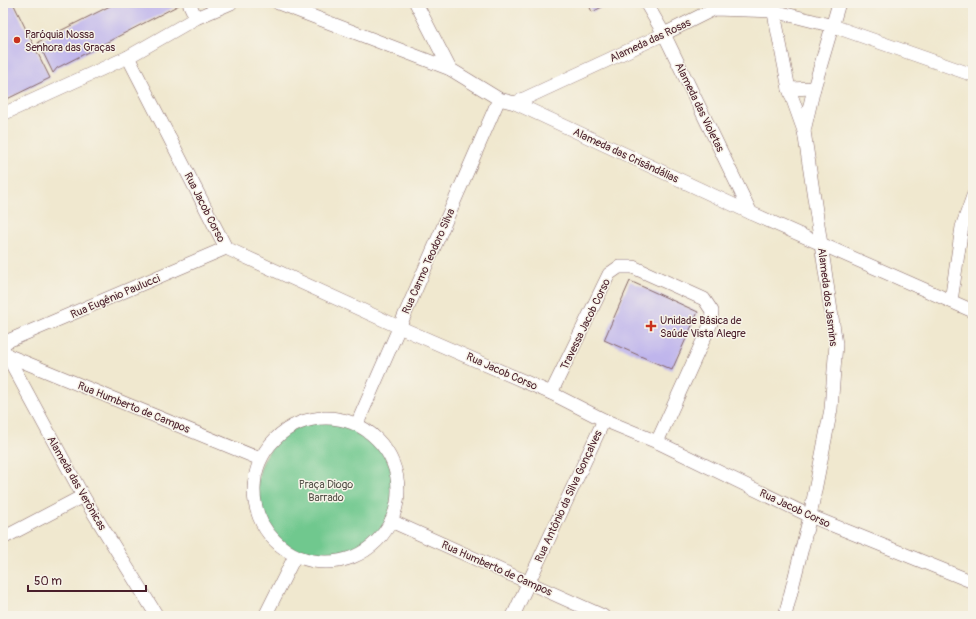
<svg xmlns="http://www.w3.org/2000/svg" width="976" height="619" viewBox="0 0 976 619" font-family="Pangolin,sans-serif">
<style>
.green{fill:#70c88e;stroke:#5d745c}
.building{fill:#bfb5ec}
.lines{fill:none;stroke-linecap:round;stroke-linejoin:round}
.street-casing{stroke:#846564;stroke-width:14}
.street{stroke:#fff;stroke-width:13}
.poi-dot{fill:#c8321e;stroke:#f7f3e8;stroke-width:1.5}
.labels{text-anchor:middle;stroke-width:3;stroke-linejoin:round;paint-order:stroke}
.poi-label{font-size:11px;fill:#4a1f2b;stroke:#f7f3e8;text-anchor:start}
.street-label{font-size:11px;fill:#4a1f2b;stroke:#f7f3e8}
.park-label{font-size:11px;fill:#555249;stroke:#f7f3e8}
</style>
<rect width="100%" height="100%" fill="#f7f3e8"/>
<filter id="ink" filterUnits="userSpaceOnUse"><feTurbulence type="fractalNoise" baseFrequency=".025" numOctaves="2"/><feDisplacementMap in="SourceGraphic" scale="8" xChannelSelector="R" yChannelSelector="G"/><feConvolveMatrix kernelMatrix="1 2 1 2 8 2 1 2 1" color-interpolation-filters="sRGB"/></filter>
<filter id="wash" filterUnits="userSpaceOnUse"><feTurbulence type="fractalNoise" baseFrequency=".012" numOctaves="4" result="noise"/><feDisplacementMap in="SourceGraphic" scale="16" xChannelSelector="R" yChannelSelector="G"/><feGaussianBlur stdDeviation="0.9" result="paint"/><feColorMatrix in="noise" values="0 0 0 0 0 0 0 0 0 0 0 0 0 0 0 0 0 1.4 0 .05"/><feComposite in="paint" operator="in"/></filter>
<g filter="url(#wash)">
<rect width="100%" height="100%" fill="#f0e8cf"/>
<circle class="green" cx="326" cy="490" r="69"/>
<g id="blocks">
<g class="building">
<path d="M3 3H13L50 78 3 101Z"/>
<path d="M116 3H178L179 5 57 68 53 73 38 42Z"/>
<path d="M588 3H610L592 12Z"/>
<path d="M630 281 698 312 672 370 604 340Z"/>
</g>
</g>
</g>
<g filter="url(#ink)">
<use href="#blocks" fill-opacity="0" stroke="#846564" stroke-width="1"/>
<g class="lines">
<g class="street-casing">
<g id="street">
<path d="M189 3 196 18"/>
<path d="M278 3 450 69 499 99 515 103 751 213 973 311"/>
<path d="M416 3 450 69"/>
<path d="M646 3 664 34 751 213"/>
<path d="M772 3 789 89 804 131 836 344 831 409 810 516 785 616"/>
<path d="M128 57 226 248 399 327 551 393 604 420 657 442 810 516 973 582"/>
<path d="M789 89 814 88"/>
<path d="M515 103 664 34 714 9 774 11 833 26 973 75"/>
<path d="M3 114 128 57 196 18 231 3"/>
<path d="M804 131 814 88 839 3"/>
<path d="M951 301 962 227 973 196"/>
<path d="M3 343 226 248"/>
<path d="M3 348 83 496 157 616"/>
<path d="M7 355 260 459"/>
<path d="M551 393 609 274 619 267H633L704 299 712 311 711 323 657 442"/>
<circle cx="326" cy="490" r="72"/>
<path d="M357 424 499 99"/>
<path d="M391 521 603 616"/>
<path d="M3 538 83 496"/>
<path d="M265 616 295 556"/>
<path d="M513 616 604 420"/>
</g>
</g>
<use href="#street" class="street"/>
</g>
</g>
<g class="poi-dot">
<circle cx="17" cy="40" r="4"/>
<path d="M649 320h4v4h4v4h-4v4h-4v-4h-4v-4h4z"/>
</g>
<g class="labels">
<g class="poi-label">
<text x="25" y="38">Paróquia Nossa<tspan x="25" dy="13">Senhora das Graças</tspan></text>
<text x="660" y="324">Unidade Básica de<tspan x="660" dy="13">Saúde Vista Alegre</tspan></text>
</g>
<g class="street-label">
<text transform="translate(650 40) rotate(-25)" y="4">Alameda das Rosas</text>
<text transform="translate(700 107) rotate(64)" y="4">Alameda das Violetas</text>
<text transform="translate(626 155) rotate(25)" y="4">Alameda das Crisândálias</text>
<text transform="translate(205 207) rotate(63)" y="4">Rua Jacob Corso</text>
<text transform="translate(428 261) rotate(-66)" y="4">Rua Carmo Teodoro Silva</text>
<text transform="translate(115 296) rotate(-23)" y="4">Rua Eugênio Paulucci</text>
<text transform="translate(828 297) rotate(83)" y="4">Alameda dos Jasmins</text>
<text transform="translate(585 324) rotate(-64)" y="4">Travessa Jacob Corso</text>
<text transform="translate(502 371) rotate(24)" y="4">Rua Jacob Corso</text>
<text transform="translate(134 407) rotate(22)" y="4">Rua Humberto de Campos</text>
<text transform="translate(77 483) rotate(60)" y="4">Alameda das Verônicas</text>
<text transform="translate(568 496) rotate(-65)" y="4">Rua Antônio da Silva Gonçalves</text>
<text transform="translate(795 508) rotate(25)" y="4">Rua Jacob Corso</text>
<text transform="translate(497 568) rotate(24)" y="4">Rua Humberto de Campos</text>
</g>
<g class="park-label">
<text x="326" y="488">Praça Diogo<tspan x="326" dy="13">Barrado</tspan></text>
</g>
</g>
<rect width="976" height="619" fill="none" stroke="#f7f3e8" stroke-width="16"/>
<path d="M28 585v6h118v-6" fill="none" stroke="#4a1f2b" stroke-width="2"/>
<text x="34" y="585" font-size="12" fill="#4a1f2b" stroke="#f7f3e8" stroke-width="3" paint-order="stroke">50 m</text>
</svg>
